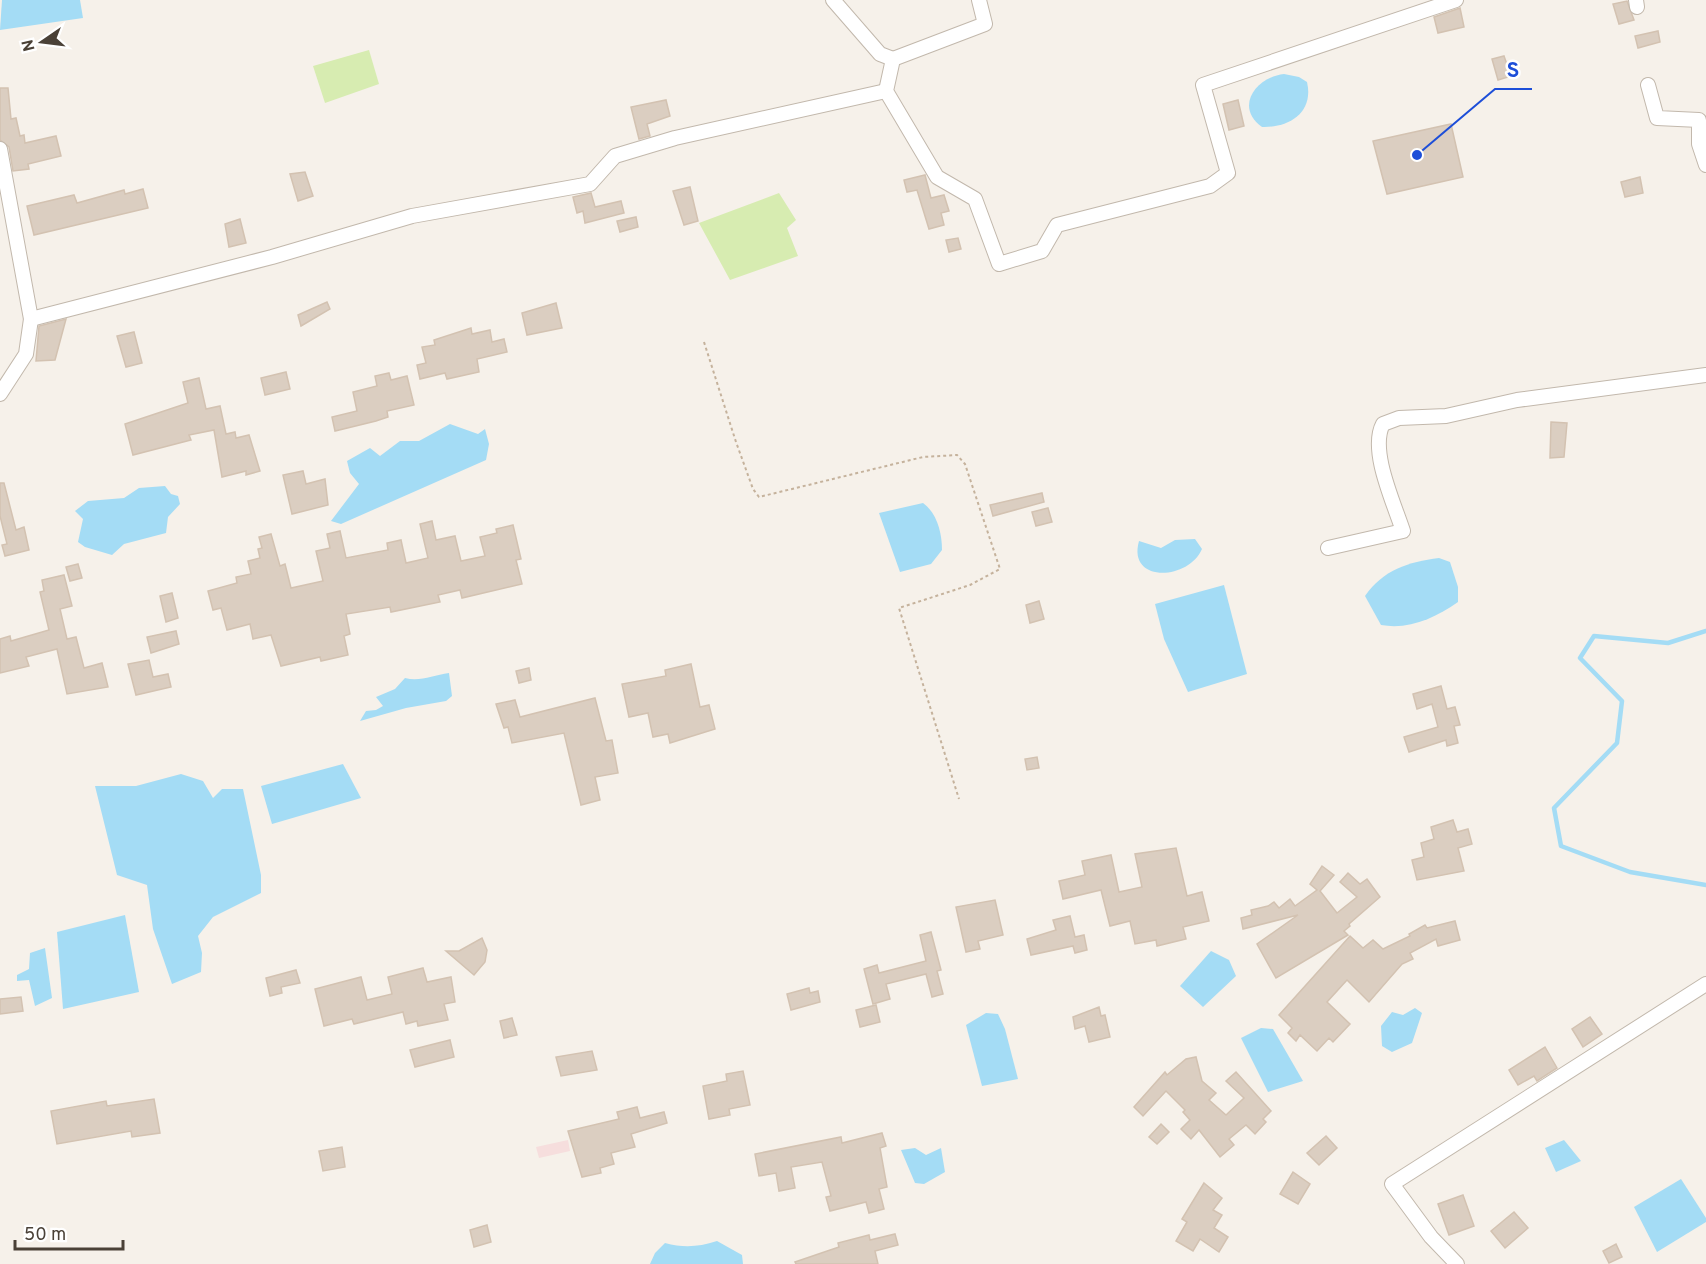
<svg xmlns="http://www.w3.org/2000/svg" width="1706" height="1264" viewBox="0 0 1706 1264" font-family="Overpass,sans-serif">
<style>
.medical{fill:#f6dedd}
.green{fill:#d7ecb1}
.water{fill:#a4dcf5}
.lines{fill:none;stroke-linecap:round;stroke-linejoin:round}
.stream{stroke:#a4dcf5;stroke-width:4.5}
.building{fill:#dbcec1;stroke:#d3c2b1;stroke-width:1.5}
.minor-casing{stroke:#c2b8ac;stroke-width:16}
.path{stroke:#c5b29c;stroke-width:2;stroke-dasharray:3 3;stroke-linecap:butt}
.minor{stroke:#fff;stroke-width:14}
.leader{fill:none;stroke:#1d4ed8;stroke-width:2}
.callout-dot{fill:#1d4ed8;stroke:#fff;stroke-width:2}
.callout-label{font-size:21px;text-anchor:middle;font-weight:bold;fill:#1d4ed8;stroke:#fff;stroke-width:5;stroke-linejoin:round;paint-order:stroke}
</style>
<rect width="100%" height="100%" fill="#f6f1ea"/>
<path class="medical" d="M568 1140 570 1151 539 1158 536 1147Z"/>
<g class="green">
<path d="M369 50 379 84 325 103 313 66Z"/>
<path d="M779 193 796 220 787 228 798 256 730 280 699 223Z"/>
</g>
<g class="water">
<path d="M2 0H80L83 18 0 30Z"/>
<path d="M1284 74 1299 77 1307 82C1314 112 1290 128 1262 127 1234 107 1256 77 1284 74Z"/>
<path d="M450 424 478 434 485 429 489 444 486 460 341 524 331 521 359 484 350 473 347 461 370 448 380 456 400 441H419Z"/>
<path d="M165 486 171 494 178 496 180 504 168 517 166 533 124 544 112 555 85 547 78 542 83 519 75 511 88 501 124 498 139 488Z"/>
<path d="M923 503C937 513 942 533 942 550L931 564 900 572 879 513Z"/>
<path d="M1195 539 1202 549C1188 581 1127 583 1139 541L1161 548 1175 540Z"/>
<path d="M1439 558 1450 562 1458 587V602C1435 618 1409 630 1381 625L1365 596C1383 570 1408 562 1439 558Z"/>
<path d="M1224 585 1247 674 1188 692 1164 639 1155 604Z"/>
<path d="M449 673 452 696 446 701 406 708 360 721 366 711 376 710 383 706 376 697 395 689 405 678C420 682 433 675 449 673Z"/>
<path d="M343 764 361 798 272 824 261 786Z"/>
<path d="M181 774 203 781 213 798 222 789H243L261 875V893L213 917 198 936 202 953 201 972 172 984 153 929 147 885 117 875 95 786H136Z"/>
<path d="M125 915 139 992 63 1009 57 932Z"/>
<path d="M45 948 52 998 35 1006 29 980 17 981V975L29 969 30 953Z"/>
<path d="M1211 951 1229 960 1236 976 1203 1007 1180 986Z"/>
<path d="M1415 1008 1422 1013 1412 1043 1392 1052 1382 1046 1381 1026 1392 1012 1403 1015Z"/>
<path d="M986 1013 998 1014 1005 1029 1018 1079 982 1086 966 1025Z"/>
<path d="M1261 1028 1273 1029 1303 1081 1268 1092 1241 1038Z"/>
<path d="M1564 1140 1581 1161 1556 1172 1545 1148Z"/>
<path d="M915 1148 926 1155 941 1148 945 1172 924 1184 915 1183 901 1150Z"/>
<path d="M1681 1179 1706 1218V1222L1657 1252 1634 1207Z"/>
<path d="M717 1241 742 1255 743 1264H650L655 1253 665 1243C684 1248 698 1247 717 1241Z"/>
</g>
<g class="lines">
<path class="stream" d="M1706 631 1668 643 1594 636 1580 658 1622 701 1617 743 1554 808 1561 846 1630 872 1706 885"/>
</g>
<g class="building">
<path d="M1627 1 1634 20 1619 24 1613 4Z"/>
<path d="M1460 8 1464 27 1438 33 1434 17Z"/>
<path d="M1658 31 1660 42 1638 48 1635 36Z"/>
<path d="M1504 56 1511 76 1498 80 1492 59Z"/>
<path d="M0 88H8L11 119 16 118 20 136 24 135 25 143 56 136 61 156 28 164 29 169 13 171 9 147 0 140Z"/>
<path d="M666 100 670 116 647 124 650 136 639 139 631 107Z"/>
<path d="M1238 100 1244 126 1229 130 1223 104Z"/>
<path d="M1451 124 1463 177 1387 194 1373 141Z"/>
<path d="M305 172 313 196 298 201 290 174Z"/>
<path d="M925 175 931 198 944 195 949 211 941 213 944 225 929 229 917 190 907 192 904 180Z"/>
<path d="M1640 177 1643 193 1625 197 1621 182Z"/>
<path d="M690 187 698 221 684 225 673 191Z"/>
<path d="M143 189 148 208 34 235 27 206 74 195 77 203 124 190 125 194Z"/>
<path d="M591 193 595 207 621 201 624 213 585 223 583 211 577 213 573 197Z"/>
<path d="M636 217 638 227 620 232 617 221Z"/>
<path d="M240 219 246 243 229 247 225 224Z"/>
<path d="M958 238 961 249 949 252 946 240Z"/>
<path d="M327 302 330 309 301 326 298 315Z"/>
<path d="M556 303 562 328 527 335 522 313Z"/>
<path d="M66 319 55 360 36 361 39 326Z"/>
<path d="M471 328 472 334 490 330 492 342 504 339 507 352 477 359 479 372 447 379 445 373 420 379 417 365 426 363 422 347 435 345 434 340Z"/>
<path d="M134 332 142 363 126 367 117 336Z"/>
<path d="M286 372 290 389 265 395 261 378Z"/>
<path d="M389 373 391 380 407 376 414 405 387 411 388 417 376 421 335 431 332 417 357 411 353 392 377 386 375 376Z"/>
<path d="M199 378 206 409 220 406 226 434 235 432 236 438 249 435 260 471 246 475V471L222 477 214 430 189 435 191 440 133 455 125 424 188 403 183 382Z"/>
<path d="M1551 422 1567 423 1564 457 1550 458Z"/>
<path d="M303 471 306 484 325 479 328 505 292 514 283 475Z"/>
<path d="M0 483H4L16 530 24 527 29 550 5 556 2 545 7 544 0 516Z"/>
<path d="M1042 493 1044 502 993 516 990 505Z"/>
<path d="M1048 508 1052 522 1036 526 1032 512Z"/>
<path d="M432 521 436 540 455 536 461 561 485 556 480 537 497 533 496 529 513 525 521 559 516 560 522 584 462 598 460 590 438 595 440 602 391 612 390 607 346 614 350 634 344 636 348 655 321 661 320 657 281 666 271 635 253 639 250 624 227 630 221 608 213 610 208 591 237 583 236 577 251 574 248 561 260 558 258 549 262 548 259 537 271 534 280 566 285 564 291 588 323 581 316 551 330 548 327 534 340 531 346 558 388 550 387 543 401 540 406 563 428 558 420 524Z"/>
<path d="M78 564 82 578 70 581 66 567Z"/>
<path d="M64 575 72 606 60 609 67 639 76 637 84 668 102 663 108 687 67 694 57 649 26 657 29 666 0 673V639L10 636 11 641 49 630 40 592 44 591 42 580Z"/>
<path d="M172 593 178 618 166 622 160 596Z"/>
<path d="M1039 601 1044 619 1030 623 1026 605Z"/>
<path d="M176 631 179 644 151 653 147 637Z"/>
<path d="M149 660 153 677 168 674 171 687 136 695 128 664Z"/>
<path d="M691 664 700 707 709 705 715 729 670 743 668 734 653 737 648 713 629 717 622 684 666 676 665 670Z"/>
<path d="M529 668 531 680 519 683 516 671Z"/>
<path d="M1441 686 1447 709 1455 707 1460 725 1454 726 1458 743 1447 746 1446 740 1409 752 1404 737 1438 727 1432 704 1417 709 1413 694Z"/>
<path d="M595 698 606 741 612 740 618 773 595 777 600 800 581 805 564 733 512 743 508 727 504 728 496 704 515 700 520 717Z"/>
<path d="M1037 757 1039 768 1027 770 1025 759Z"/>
<path d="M1453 820 1457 832 1468 829 1472 844 1458 848 1464 871 1417 880 1412 860 1424 857 1421 843 1434 839 1431 827Z"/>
<path d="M1176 848 1187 896 1202 892 1209 921 1183 927 1186 939 1157 946 1156 940 1135 944 1130 921 1110 926 1101 890 1063 899 1059 881 1085 875 1082 861 1111 855 1119 892 1142 887 1135 854Z"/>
<path d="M1322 866 1334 875 1320 891 1337 913 1357 897 1340 882 1348 873 1360 884 1367 879 1380 897 1349 924 1350 926 1344 931 1348 935 1276 978 1257 944 1298 915 1243 929 1241 918 1252 915 1251 910 1268 906 1274 902 1279 908 1290 899 1295 906 1317 890 1310 884Z"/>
<path d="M995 900 1003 935 978 941 980 949 966 952 956 907Z"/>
<path d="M1070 916 1075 937 1084 935 1087 950 1075 953 1073 946 1031 955 1027 939 1056 930 1053 920Z"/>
<path d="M1455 921 1460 940 1438 946 1436 939 1410 953 1413 959 1402 964 1369 1002 1347 980 1327 1002 1350 1024 1333 1042 1329 1038 1317 1051 1300 1035 1296 1041 1288 1033 1292 1028 1279 1015 1350 936 1363 948 1373 940 1383 949 1410 936 1409 934 1425 925 1427 928Z"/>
<path d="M931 932 941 970 937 971 943 994 932 997 926 974 886 984 890 999 873 1004 864 969 877 965 879 973 926 961 920 935Z"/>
<path d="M482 938 487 950 485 962 474 975 446 951H459Z"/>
<path d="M423 968 427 982 451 977 455 1002 444 1004 448 1020 418 1026 417 1021 406 1024 403 1012 354 1024 352 1019 324 1026 315 989 361 977 367 1000 392 994 388 977Z"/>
<path d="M296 970 300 983 281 987 282 993 270 996 266 978Z"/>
<path d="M809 988 810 993 818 991 820 1002 791 1010 787 994Z"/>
<path d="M21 997 23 1011 0 1014V999Z"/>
<path d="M876 1005 880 1022 860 1027 856 1010Z"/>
<path d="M1099 1007 1101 1016 1105 1015 1110 1037 1089 1042 1085 1026 1075 1029 1073 1017Z"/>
<path d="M1590 1017 1602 1034 1583 1047 1572 1029Z"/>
<path d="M512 1018 517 1035 504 1038 500 1021Z"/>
<path d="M450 1040 454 1057 415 1067 410 1050Z"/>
<path d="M1545 1047 1557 1068 1537 1081 1534 1076 1518 1085 1509 1070Z"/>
<path d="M592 1051 597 1070 561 1076 556 1057Z"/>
<path d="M1196 1057 1202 1081 1216 1093 1209 1100 1226 1115 1244 1098 1226 1081 1236 1072 1271 1111 1263 1119 1266 1122 1255 1134 1246 1125 1229 1139 1234 1145 1220 1157 1199 1130 1191 1139 1181 1129 1190 1120 1183 1112 1185 1110 1166 1091 1143 1116 1134 1107 1165 1072 1167 1075 1186 1059Z"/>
<path d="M743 1071 750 1105 729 1109 730 1115 709 1119 703 1086 727 1081 726 1074Z"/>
<path d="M154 1099 160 1133 132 1137 131 1131 57 1144 51 1111 106 1101 107 1106Z"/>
<path d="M637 1107 640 1118 664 1112 667 1123 631 1134 635 1147 611 1153 614 1164 600 1168 601 1173 582 1177 568 1131 619 1119 617 1112Z"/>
<path d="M1161 1124 1169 1132 1157 1144 1149 1137Z"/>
<path d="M882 1133 886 1146 880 1148 887 1187 879 1189 884 1209 869 1213 866 1202 830 1211 826 1197 831 1196 822 1162 791 1167 795 1188 779 1191 776 1173 759 1176 755 1154 841 1137 842 1143Z"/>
<path d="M1326 1136 1337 1148 1319 1165 1307 1153Z"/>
<path d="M342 1147 345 1167 323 1171 319 1151Z"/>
<path d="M1293 1172 1310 1184 1298 1204 1280 1194Z"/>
<path d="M1204 1183 1222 1198 1213 1210 1222 1215 1214 1228 1228 1237 1219 1252 1200 1239 1193 1251 1176 1241 1187 1222 1182 1219Z"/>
<path d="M1463 1195 1474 1226 1449 1235 1438 1204Z"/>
<path d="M1514 1212 1528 1228 1505 1248 1491 1231Z"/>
<path d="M487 1225 491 1242 474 1247 470 1230Z"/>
<path d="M895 1234 898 1245 875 1251 878 1264H796L795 1262 839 1247 838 1243 869 1235 870 1240Z"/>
<path d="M1616 1244 1622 1257 1609 1263 1603 1251Z"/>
</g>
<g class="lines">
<g class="minor-casing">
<g id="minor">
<path d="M833 0 880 54 893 59"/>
<path d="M979 0 985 24 893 59 886 91 937 177 975 199 999 264 1042 251 1057 225 1210 186 1228 173 1203 85 1456 0"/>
<path d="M1636 0 1637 7"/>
<path d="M1648 85 1657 118 1699 120V144L1706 165"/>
<path d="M0 149 31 319 272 257 412 216 590 184 615 156 675 138 886 91"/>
<path d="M0 394 26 354 31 319"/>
<path d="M1328 548 1403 531C1394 503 1369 450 1383 424L1399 418 1446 416 1517 400 1706 375"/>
<path d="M1457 1264 1431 1237 1392 1184 1706 984"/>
</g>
</g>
<path class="path" d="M704 342 736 442 753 489 759 497 923 457 957 455 965 464 1000 569 970 585 899 608 959 799"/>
<use href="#minor" class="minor"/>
</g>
<path class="leader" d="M1417 155L1495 89H1532"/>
<circle class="callout-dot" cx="1417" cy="155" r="6"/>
<g class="callout-label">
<text x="1513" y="77">S</text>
</g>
<g transform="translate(42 42) rotate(256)" stroke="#ffffff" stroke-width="4.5" paint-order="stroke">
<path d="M0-4.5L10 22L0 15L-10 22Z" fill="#4a4137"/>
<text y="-9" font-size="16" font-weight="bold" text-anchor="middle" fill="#4a4137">N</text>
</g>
<path d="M15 1240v9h108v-9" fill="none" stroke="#4a4137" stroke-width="3"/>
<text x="24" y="1240" font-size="18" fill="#4a4137" stroke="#ffffff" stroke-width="4.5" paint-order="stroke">50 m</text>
</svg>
